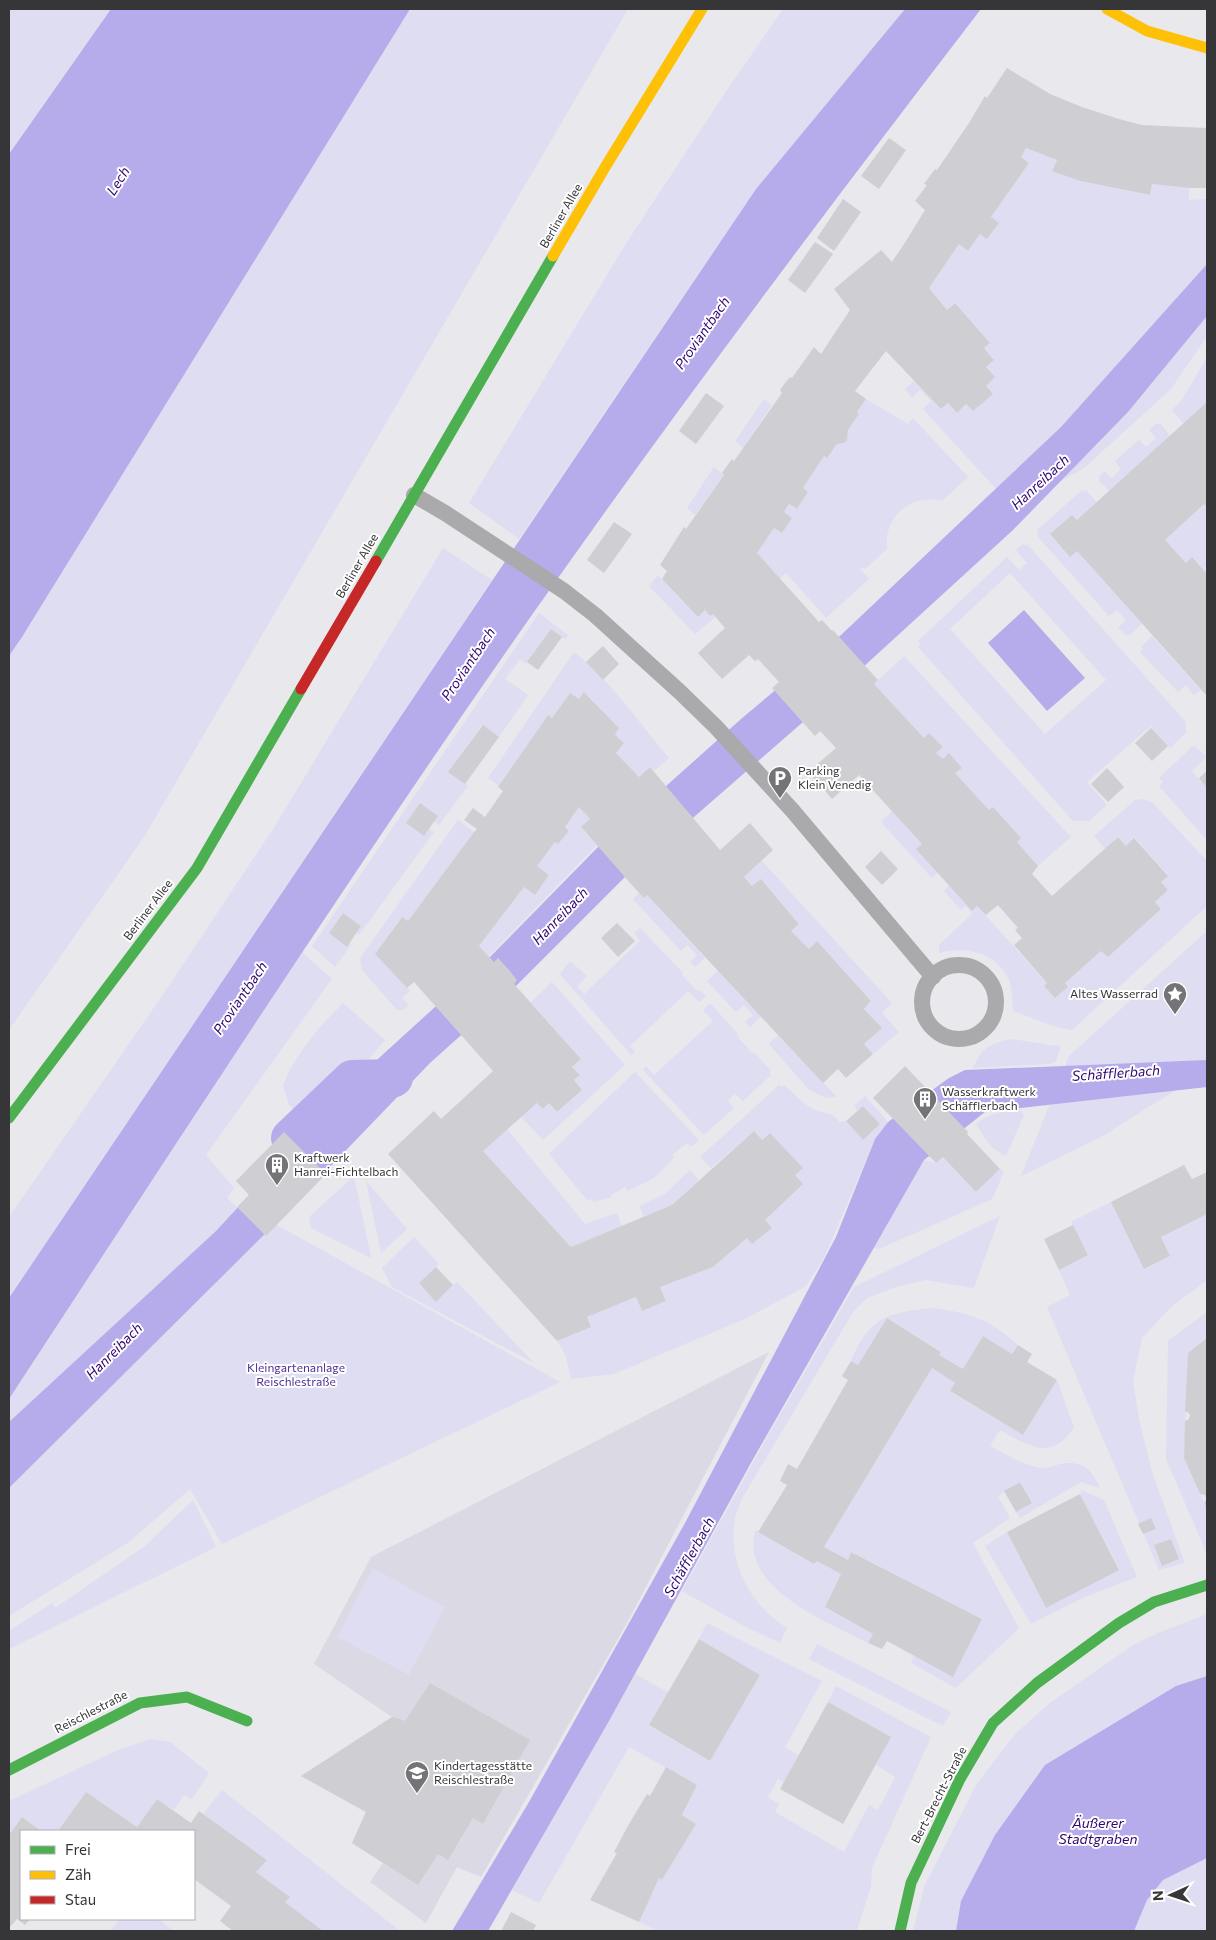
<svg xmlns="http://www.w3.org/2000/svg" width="1216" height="1940" viewBox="0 0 1216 1940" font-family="Commissioner,sans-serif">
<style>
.built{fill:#dad9e4}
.green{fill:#dfddf1;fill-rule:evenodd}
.water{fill:#b7aceb}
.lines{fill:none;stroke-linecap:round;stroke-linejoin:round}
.canal{stroke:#b7aceb;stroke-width:38}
.building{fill:#cfcfd3}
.lane{stroke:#aaa9ac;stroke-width:16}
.fast{stroke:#4caf50;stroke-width:11}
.slow{stroke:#ffc107;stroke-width:11}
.jam{stroke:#c62828;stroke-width:11}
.labels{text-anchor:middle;stroke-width:4;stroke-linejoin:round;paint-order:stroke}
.street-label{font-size:12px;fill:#363639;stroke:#fff}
.poi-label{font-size:12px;fill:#363639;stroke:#fff;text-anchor:start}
.park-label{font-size:12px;fill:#4e3296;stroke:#fff}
.water-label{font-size:14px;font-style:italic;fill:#310771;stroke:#fff}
</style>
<rect width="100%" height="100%" fill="#e8e8ed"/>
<path class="built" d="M769 1352 627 1623 481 1877 457 1867 426 1923 370 1882 383 1863 352 1843 366 1812 301 1776 392 1717 314 1664 371 1557Z"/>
<g class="green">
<path d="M9 9H111L9 153Z"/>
<path d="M410 9H628L144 837 9 1030V656L22 637Z"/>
<path d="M783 9H905L756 189 519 539 469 503 625 245 729 87Z"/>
<path d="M1026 148 1057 160 1052 171 1080 181 1150 195 1152 184 1189 188V200L1207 199V264L1061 427 996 489 923 409 931 401 920 390 912 398 905 389 914 381 941 408 948 403 957 413 966 404 973 411 992 394 986 386 994 377 986 367 994 359 984 348 990 343 955 303 947 310 929 288 959 244 968 251 980 234 988 239 998 223 991 217 1029 163 1021 157Z"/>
<path d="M1207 316V336L1171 389 1084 468 1059 482 1128 412Z"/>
<path d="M1207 358V402L1184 424 1172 410 1181 401Z"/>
<path d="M764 399 772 405 743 448 735 441Z"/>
<path d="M866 399 908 424 913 418 968 477 942 501C911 493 883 517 887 549L865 569 859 567 869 579 826 618 786 573 780 579 757 553 774 528 782 533 792 518 784 512 789 504 797 509 808 493 803 488 824 456 827 458 837 444 844 443 847 441 848 430 859 414 857 412Z"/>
<path d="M1156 424H1161L1170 436 1110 491 1098 480 1100 479 1099 477 1104 471 1112 478 1121 469 1115 461 1139 440 1146 447 1156 438 1149 430Z"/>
<path d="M714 467 724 475 695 515 687 508Z"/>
<path d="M1082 490 1084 492 1086 490 1097 503 1077 520 1072 515 1050 535 1070 556 1077 551 1142 624 1130 635 1129 634 1126 636 1118 627 1126 620 1117 610 1109 616 1038 537 1037 530Z"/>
<path d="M1204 504 1207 508V574L1192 557 1186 563 1165 540Z"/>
<path d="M1023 544 1026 546 1027 544 1185 721 1186 733 1170 748 1151 728 1153 724 1087 782 1107 805 1089 821H1073L918 647 921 644 918 641 1007 557 1019 570 1027 563 1016 550ZM1010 573 1106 680 1045 734 950 629Z"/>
<path d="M443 548 492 580 9 1298V1217L162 996 275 826Z"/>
<path d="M658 575 698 617 705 610 710 616 713 614 715 617 695 634 649 586Z"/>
<path d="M539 613 568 635 565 639 551 629 526 664 520 659 505 679 528 695 499 737 482 725 449 771 468 786 439 825 434 822 438 816 420 803 406 823 424 836 429 829 434 832 359 935 357 933 361 926 343 913 329 933 347 946 349 943 351 945 335 967 312 946Z"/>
<path d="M1152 636 1201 690 1194 695 1186 685 1178 692 1140 652 1143 649 1141 647Z"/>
<path d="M574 652C611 681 639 723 669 758L654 771 650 767 639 777 616 753 615 735 619 728 585 692 579 699 570 693 552 718 548 715 499 786 488 778Z"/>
<path d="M904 656 1071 837 1038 866 1017 842 993 807 989 810 955 773 962 768 943 759 936 753 943 747 929 733 924 738 874 684Z"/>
<path d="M1194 745 1206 757 1192 771 1207 788V840L1159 786 1163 782 1159 778Z"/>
<path d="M1144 799 1153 803 1207 861V906L1072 1030 1056 1027 1013 1011C1012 1002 1013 989 1009 980 996 952 967 946 939 953V945L972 914 966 906 961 910 944 891 949 885 972 911 977 906 1047 983 1044 986 1055 998 1068 987 1065 983 1101 951 1108 957 1161 909 1155 902 1168 890 1161 882 1168 875 1135 838 1126 846 1117 837 1105 849 1094 836 1135 800Z"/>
<path d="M579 807 590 819 581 828 597 845 489 956 479 946 524 887 535 895 549 875 537 866 555 842 558 844 569 831 565 827Z"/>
<path d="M892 811 922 844 917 849 938 872 932 878 881 822Z"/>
<path d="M458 820 474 832 408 921 401 917 375 954 410 991 402 998 409 1005 403 1010H397L362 970 360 958Z"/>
<path d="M762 861 892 1003 882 1013 899 1032 873 1054 864 1044 881 1028 864 1009 871 1001 817 941 809 949 791 931 799 923 761 879 752 886 744 877Z"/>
<path d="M639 893 644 898 647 895 705 958 695 967 690 962 697 955 687 945 681 951 633 899Z"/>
<path d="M640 928 683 973 682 975 697 991 699 990 706 996 699 1002 688 991 630 1046 635 1052 631 1055 560 974 570 961 587 976 577 986 584 994 640 941 634 933Z"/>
<path d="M1207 931V1072L1150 1106 1103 1136 1021 1176 1069 1056Z"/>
<path d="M302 952 332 979 206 1155 234 1188 227 1198 237 1207 216 1231 9 1422V1399Z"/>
<path d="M718 971 761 1017 750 1027 745 1022 753 1015 744 1005 736 1012 707 981Z"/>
<path d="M552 982 625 1065 543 1140 521 1117 537 1103 543 1109 549 1103 557 1112 582 1090 574 1080 580 1075 572 1067 581 1059 531 1002Z"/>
<path d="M343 1003 385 1040 367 1061 351 1068 301 1118 289 1105 283 1085C297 1052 318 1028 343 1003Z"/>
<path d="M710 1003 738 1034 737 1036 752 1053 754 1052 771 1071 769 1072 771 1075 743 1101 735 1094 728 1101 734 1108 704 1135 643 1070 646 1066 654 1075 713 1021 703 1010Z"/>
<path d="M778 1035 837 1097 827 1098 809 1090 769 1044Z"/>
<path d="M1008 1039C1026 1040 1043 1045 1061 1046L1056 1061 1050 1064 973 1068C983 1047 986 1047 1008 1039Z"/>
<path d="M635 1072 699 1140 691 1147 687 1143 672 1155 674 1158 654 1178 628 1191 625 1187 611 1195 612 1197 594 1202 591 1199 588 1201 549 1154Z"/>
<path d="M779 1085 782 1087 784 1085C793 1092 801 1102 811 1108 821 1114 833 1111 839 1122L846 1121 863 1139 880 1124 863 1106 857 1110 854 1106 865 1096 888 1122 875 1139 824 1258 806 1286 747 1318 614 1374 571 1379 565 1354 557 1341 590 1327 587 1317 636 1297 642 1311 666 1301 660 1287 713 1267 747 1238 752 1244 771 1228 765 1220 803 1184 795 1175 802 1168 770 1133 762 1140 754 1131 711 1168 700 1157Z"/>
<path d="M1017 1106 1024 1115 1006 1156C988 1147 986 1139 976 1124L984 1118Z"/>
<path d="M507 1129 585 1224 617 1213 622 1226 571 1247 483 1151Z"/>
<path d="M943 1157 976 1192 1000 1169 1004 1172 992 1199 879 1249 874 1248 924 1160 936 1163Z"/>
<path d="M690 1170 699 1180 672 1205 644 1217 639 1206 665 1194Z"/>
<path d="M354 1176 371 1257V1258L311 1228 309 1217Z"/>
<path d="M366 1181 407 1229 381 1253Z"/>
<path d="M1111 1202 1145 1269 1170 1256 1161 1237 1207 1214V1280L1171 1307 1142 1338 1133 1381 1139 1419 1153 1475 1185 1563 1159 1570 1047 1307 1070 1295 1059 1270 1088 1255 1071 1222Z"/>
<path d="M1000 1216 974 1288 926 1280 896 1287 867 1298 853 1312 753 1480C746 1492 737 1505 735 1519 727 1562 751 1606 787 1628L780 1643 742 1625 682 1591 769 1434 854 1287Z"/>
<path d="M275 1224 560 1382 222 1544 190 1489 129 1542 9 1616V1488Z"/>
<path d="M414 1237 439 1264 419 1283 436 1301 457 1282 534 1363 392 1287 382 1268Z"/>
<path d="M932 1308C968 1312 991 1320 1018 1345L1012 1354 983 1336 963 1369 939 1355 941 1351 887 1318 858 1365 851 1361C870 1317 886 1313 932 1308Z"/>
<path d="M1207 1312V1338L1188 1353 1184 1458 1207 1510V1554L1166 1459 1168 1341Z"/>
<path d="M932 1368 955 1383 950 1392 1023 1435 1057 1380 1074 1427C1052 1462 1029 1446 1000 1430L990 1446C1005 1454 1020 1463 1036 1467 1049 1470 1055 1464 1066 1463 1086 1462 1093 1472 1100 1488L1081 1482 1020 1518 1016 1512 1032 1503 1020 1482 998 1496 1010 1518 973 1543 1019 1628 956 1688 911 1663 914 1656 982 1619 852 1552 848 1560 824 1547Z"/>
<path d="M1082 1490 1104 1500 1137 1577 1085 1597 1031 1624 985 1546 1007 1532 1046 1608 1119 1569 1080 1494Z"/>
<path d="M193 1500 216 1547 9 1649V1631L52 1603 55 1608 145 1546Z"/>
<path d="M755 1530 814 1564 817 1561 841 1574 825 1607 873 1634 868 1643C830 1623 764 1598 754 1553 752 1545 754 1537 755 1530Z"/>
<path d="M373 1568 445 1607 409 1675 337 1637Z"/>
<path d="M1207 1614V1931H913L924 1887 976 1785 1015 1734 1050 1703 1133 1645 1158 1633Z"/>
<path d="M707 1623 822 1681 785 1747 799 1756 784 1783 778 1779 768 1797 779 1804 775 1812 844 1852 869 1805 878 1810 895 1777 876 1765 890 1737 828 1702 836 1686 931 1737 872 1868 871 1886 857 1931H658L639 1922 659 1878 662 1880 696 1824 682 1815 697 1785 629 1747 539 1903 512 1890 635 1674 669 1693 650 1726 710 1761 760 1675 699 1639Z"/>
<path d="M817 1644 951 1712 943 1726 809 1659Z"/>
<path d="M150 1739 170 1742 209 1773 192 1799 184 1795 174 1810 157 1799 137 1827 86 1792 58 1831H41L22 1817 9 1835V1801L116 1751Z"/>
<path d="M222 1790 400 1931H323L285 1902 289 1896 256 1872 266 1859 203 1814Z"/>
<path d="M120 1919H158L174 1931H111Z"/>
</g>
<g class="water">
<path d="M111 9H410L22 637 9 656V154Z"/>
<path d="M905 9H981C829 207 678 407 534 612 353 870 182 1135 9 1399V1298L756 189Z"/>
<path d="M1207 264V316L1128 412 1013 530 803 722 625 877 518 984 430 1063 275 1224 9 1488V1422L216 1231 309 1130 379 1058 491 956 598 847 741 719 841 635 1061 427Z"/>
<path d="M1024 610 1085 678 1047 711 988 643Z"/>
<path d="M1207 1060V1087L985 1112 924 1160 752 1461 609 1721 488 1931H452L529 1802 685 1523 836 1237 875 1139 888 1122 949 1078 965 1070Z"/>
<path d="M1207 1676V1858L1163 1880 1147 1900 1134 1931H956L961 1901 995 1835 1045 1765 1176 1686Z"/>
</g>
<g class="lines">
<path class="canal" d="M290 1138 352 1079 394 1078"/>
</g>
<g class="building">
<path d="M1007 68 1050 94 1082 107 1119 119 1142 125 1207 128V188H1189L1152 184 1150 195 1080 181 1052 171 1057 160 1026 148 1021 157 1029 163 991 217 999 223 987 239 980 234 968 251 959 244 929 288 947 310 955 303 990 343 984 348 994 360 986 367 995 377 986 386 993 394 973 411 966 404 957 413 948 403 941 409 886 351 855 391 866 399 857 412 859 414 848 430 847 441 844 443 837 444 827 458 824 456 803 488 808 492 797 509 789 504 784 512 792 518 782 533 774 528 757 553 819 622 822 620 832 631 833 630 878 680 874 684 924 738 929 733 943 747 936 753 943 759 949 753 962 768 955 773 989 810 993 807 1021 838 1017 842 1038 866 1032 874 1052 896 1118 837 1126 846 1134 838 1168 876 1161 882 1168 890 1155 902 1161 909 1108 957 1101 951 1065 983 1068 987 1055 998 1044 986 1047 983 1014 945 1022 938 1015 930 1018 928 998 905 986 915 977 906 972 911 916 849 922 844 859 775 832 799 808 772 836 748 820 731 815 736 772 688 779 682 758 659 755 661 749 655 722 679 698 653 725 628 713 614 710 616 705 610 698 617 662 579 667 571 660 565 684 527 686 529 724 475 722 473 732 459 734 461 782 393 780 390 785 383 790 377 792 378 814 347 821 354 850 310 834 289 881 250 892 262 906 241 925 210 915 201 927 185 924 184 935 169 937 170 969 123 985 96 987 98Z"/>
<path d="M889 138 906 150 879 189 861 176Z"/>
<path d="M843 199 861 212 834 251 817 238Z"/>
<path d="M815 242 833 254 805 293 788 280Z"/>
<path d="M706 393 724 406 696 444 679 431Z"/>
<path d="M1207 402V508L1204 504 1165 540 1186 563 1192 557 1207 574V696L1077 551 1070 557 1050 534 1072 515 1077 520Z"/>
<path d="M614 522 632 534 604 573 587 560Z"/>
<path d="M551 629 562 637 538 670 527 662Z"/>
<path d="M603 646 619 664 603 680 586 662Z"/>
<path d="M584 692 619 728 615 735 624 743 616 753 639 777 650 767 720 850 750 823 773 850 744 877 752 886 761 879 799 924 791 931 809 949 817 941 871 1001 864 1009 882 1028 864 1044 873 1054 846 1078 838 1069 823 1083 647 895 644 898 639 893 581 827 590 819 579 807 565 827 569 831 558 844 555 842 537 866 549 875 535 895 524 887 479 946 494 962 498 958 509 970 517 980 514 984 581 1059 572 1067 580 1075 574 1080 582 1090 557 1112 549 1103 543 1109 537 1103 483 1151 571 1247 672 1205 754 1131 762 1140 770 1133 803 1168 795 1175 803 1184 765 1220 772 1228 752 1244 747 1238 713 1267 660 1287 666 1301 642 1311 636 1297 587 1317 591 1327 557 1341 388 1154 434 1111 441 1119 493 1071 414 982 407 988 375 954 402 917 408 921 474 832 477 829 464 820 473 808 485 817 503 791 498 787 548 715 552 718 570 693 579 699Z"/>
<path d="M483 725 499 737 465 784 448 772Z"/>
<path d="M1151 728 1168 746 1152 761 1135 743Z"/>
<path d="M1107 768 1124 787 1108 802 1091 784Z"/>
<path d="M1207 771V788L1199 778Z"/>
<path d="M420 803 438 816 424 836 406 823Z"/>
<path d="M881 851 898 869 882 885 865 867Z"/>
<path d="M343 913 361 926 347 947 329 933Z"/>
<path d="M617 923 635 941 618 957 601 938Z"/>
<path d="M905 1066 968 1132 967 1134 1000 1169 976 1192 943 1157 936 1163 873 1098Z"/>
<path d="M863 1106 880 1124 863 1140 846 1121Z"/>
<path d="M284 1132 326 1174 266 1236 237 1207 249 1195 236 1181Z"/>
<path d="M1184 1165 1192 1179 1207 1172V1214L1161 1237 1170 1256 1144 1269 1111 1202Z"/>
<path d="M1073 1225 1088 1255 1059 1270 1044 1239Z"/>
<path d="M436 1267 453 1285 436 1302 419 1283Z"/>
<path d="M887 1318 941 1352 939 1355 963 1369 983 1336 1012 1354 1018 1345 1032 1354 1027 1362 1057 1380 1023 1435 950 1391 955 1383 932 1368 824 1547 848 1560 851 1552 982 1619 953 1677 887 1641 882 1649 868 1643 873 1634 825 1607 841 1574 817 1561 814 1564 758 1532 787 1485 780 1481 788 1464 797 1469 848 1380 842 1376 851 1361 858 1365Z"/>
<path d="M1207 1338V1510L1204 1502 1207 1499 1205 1495 1200 1494 1184 1458 1185 1421 1189 1419 1190 1414 1185 1411 1188 1353Z"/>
<path d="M1020 1482 1032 1503 1016 1512 1004 1491Z"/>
<path d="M1080 1494 1119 1570 1046 1608 1007 1532Z"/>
<path d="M1151 1518 1156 1529 1143 1534 1138 1524Z"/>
<path d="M1171 1539 1179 1559 1162 1566 1154 1545Z"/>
<path d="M699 1639 760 1675 710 1761 649 1725Z"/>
<path d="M430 1683 530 1740 483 1824 473 1818 448 1860 438 1854 418 1885 352 1843 366 1812 301 1776 392 1717 405 1721Z"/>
<path d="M828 1702 891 1737 843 1824 780 1789Z"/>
<path d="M666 1767 697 1785 682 1815 696 1824 662 1880 659 1878 639 1922 590 1900 617 1853 614 1852 629 1824 647 1794 650 1796Z"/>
<path d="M86 1792 137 1827 157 1799 191 1823 199 1811 267 1860 256 1872 290 1897 285 1902 323 1931H233L220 1921 231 1906 194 1879V1831H58Z"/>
<path d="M22 1817 41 1831H21V1919H30L25 1925 17 1919 9 1928V1835Z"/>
<path d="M511 1912 536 1925 533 1931H501Z"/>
</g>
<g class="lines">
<g class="lane">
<path d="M414 495 445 513 564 591 595 615 680 692 716 727 792 810 933 977"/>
<circle cx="959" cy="1002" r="37"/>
</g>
<g class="fast">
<path d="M376 561 553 256"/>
<path d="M9 1118 197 868 301 689"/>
<path d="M9 1770 140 1703 187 1697 247 1721"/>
<path d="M900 1931 911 1883 960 1779 993 1723 1037 1683 1119 1623 1154 1602 1207 1585"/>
</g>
<g class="slow">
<path d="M1107 9 1147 31 1207 48"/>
<path d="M553 256 604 169 702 9"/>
</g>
<path class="jam" d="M301 689 376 561"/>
</g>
<defs>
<g id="parking-pin" transform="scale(1.25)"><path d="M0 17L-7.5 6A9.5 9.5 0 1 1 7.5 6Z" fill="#747478" stroke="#fff"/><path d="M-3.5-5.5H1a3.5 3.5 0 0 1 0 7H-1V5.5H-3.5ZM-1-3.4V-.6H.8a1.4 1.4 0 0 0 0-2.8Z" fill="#fff"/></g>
<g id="sight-pin" transform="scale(1.25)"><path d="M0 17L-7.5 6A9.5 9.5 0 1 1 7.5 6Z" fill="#747478" stroke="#fff"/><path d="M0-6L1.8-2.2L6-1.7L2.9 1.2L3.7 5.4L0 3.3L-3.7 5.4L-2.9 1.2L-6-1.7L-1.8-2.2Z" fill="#fff"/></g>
<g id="building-pin" transform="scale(1.25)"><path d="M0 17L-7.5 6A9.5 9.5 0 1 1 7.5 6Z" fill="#747478" stroke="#fff"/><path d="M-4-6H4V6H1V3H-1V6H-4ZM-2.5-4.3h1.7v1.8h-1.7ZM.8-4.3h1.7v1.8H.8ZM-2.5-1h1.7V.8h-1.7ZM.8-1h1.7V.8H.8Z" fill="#fff"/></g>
<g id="school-pin" transform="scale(1.25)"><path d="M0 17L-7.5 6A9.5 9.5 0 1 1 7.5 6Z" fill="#747478" stroke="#fff"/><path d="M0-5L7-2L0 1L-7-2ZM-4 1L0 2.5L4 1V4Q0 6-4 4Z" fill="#fff"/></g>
</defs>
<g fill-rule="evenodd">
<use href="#parking-pin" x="780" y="778"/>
<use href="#sight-pin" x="1175" y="994"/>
<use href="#building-pin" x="925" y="1099"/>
<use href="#building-pin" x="277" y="1165"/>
<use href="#school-pin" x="417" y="1773"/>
</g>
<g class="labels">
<g class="street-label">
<text transform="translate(561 216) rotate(-60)" y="4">Berliner Allee</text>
<text transform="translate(357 566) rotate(-60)" y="4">Berliner Allee</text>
<text transform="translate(148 910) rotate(-53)" y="4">Berliner Allee</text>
<text transform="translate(91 1712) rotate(-27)" y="4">Reischlestraße</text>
<text transform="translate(939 1795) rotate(-63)" y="4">Bert-Brecht-Straße</text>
</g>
<g class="poi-label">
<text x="798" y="775">Parking<tspan x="798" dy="14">Klein Venedig</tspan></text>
<text x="1158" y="998" text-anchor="end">Altes Wasserrad</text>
<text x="942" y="1096">Wasserkraftwerk<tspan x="942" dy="14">Schäfflerbach</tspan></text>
<text x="294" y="1162">Kraftwerk<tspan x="294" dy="14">Hanrei-Fichtelbach</tspan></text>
<text x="434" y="1770">Kindertagesstätte<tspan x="434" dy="14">Reischlestraße</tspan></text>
</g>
<g class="park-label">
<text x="296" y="1372">Kleingartenanlage<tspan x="296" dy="14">Reischlestraße</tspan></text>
</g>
<g class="water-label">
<text transform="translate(118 181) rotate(-58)" y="5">Lech</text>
<text transform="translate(702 333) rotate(-55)" y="5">Proviantbach</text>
<text transform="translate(1040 482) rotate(-43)" y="5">Hanreibach</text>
<text transform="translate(468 664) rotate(-56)" y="5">Proviantbach</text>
<text transform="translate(560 916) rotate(-46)" y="5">Hanreibach</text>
<text transform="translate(240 998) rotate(-56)" y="5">Proviantbach</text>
<text transform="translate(1116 1073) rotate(-4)" y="5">Schäfflerbach</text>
<text transform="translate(114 1351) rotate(-45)" y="5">Hanreibach</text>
<text transform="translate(689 1557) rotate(-61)" y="5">Schäfflerbach</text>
<text x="1098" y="1828">Äußerer<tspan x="1098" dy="16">Stadtgraben</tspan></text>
</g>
</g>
<rect width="1216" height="1940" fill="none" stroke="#363639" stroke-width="20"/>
<rect x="20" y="1830" width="175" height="90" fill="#ffffff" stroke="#afafb0"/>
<rect x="30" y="1846" width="25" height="8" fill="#4caf50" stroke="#afafb0"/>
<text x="65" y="1855" font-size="15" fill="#363639">Frei</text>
<rect x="30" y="1871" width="25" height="8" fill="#ffc107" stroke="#afafb0"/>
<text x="65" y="1880" font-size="15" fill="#363639">Zäh</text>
<rect x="30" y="1896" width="25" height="8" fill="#c62828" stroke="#afafb0"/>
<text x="65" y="1905" font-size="15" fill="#363639">Stau</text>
<g transform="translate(1171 1895) rotate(267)" stroke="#ffffff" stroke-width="4" paint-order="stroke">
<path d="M0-4L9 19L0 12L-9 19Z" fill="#363639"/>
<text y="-8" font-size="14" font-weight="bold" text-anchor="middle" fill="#363639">N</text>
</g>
</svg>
